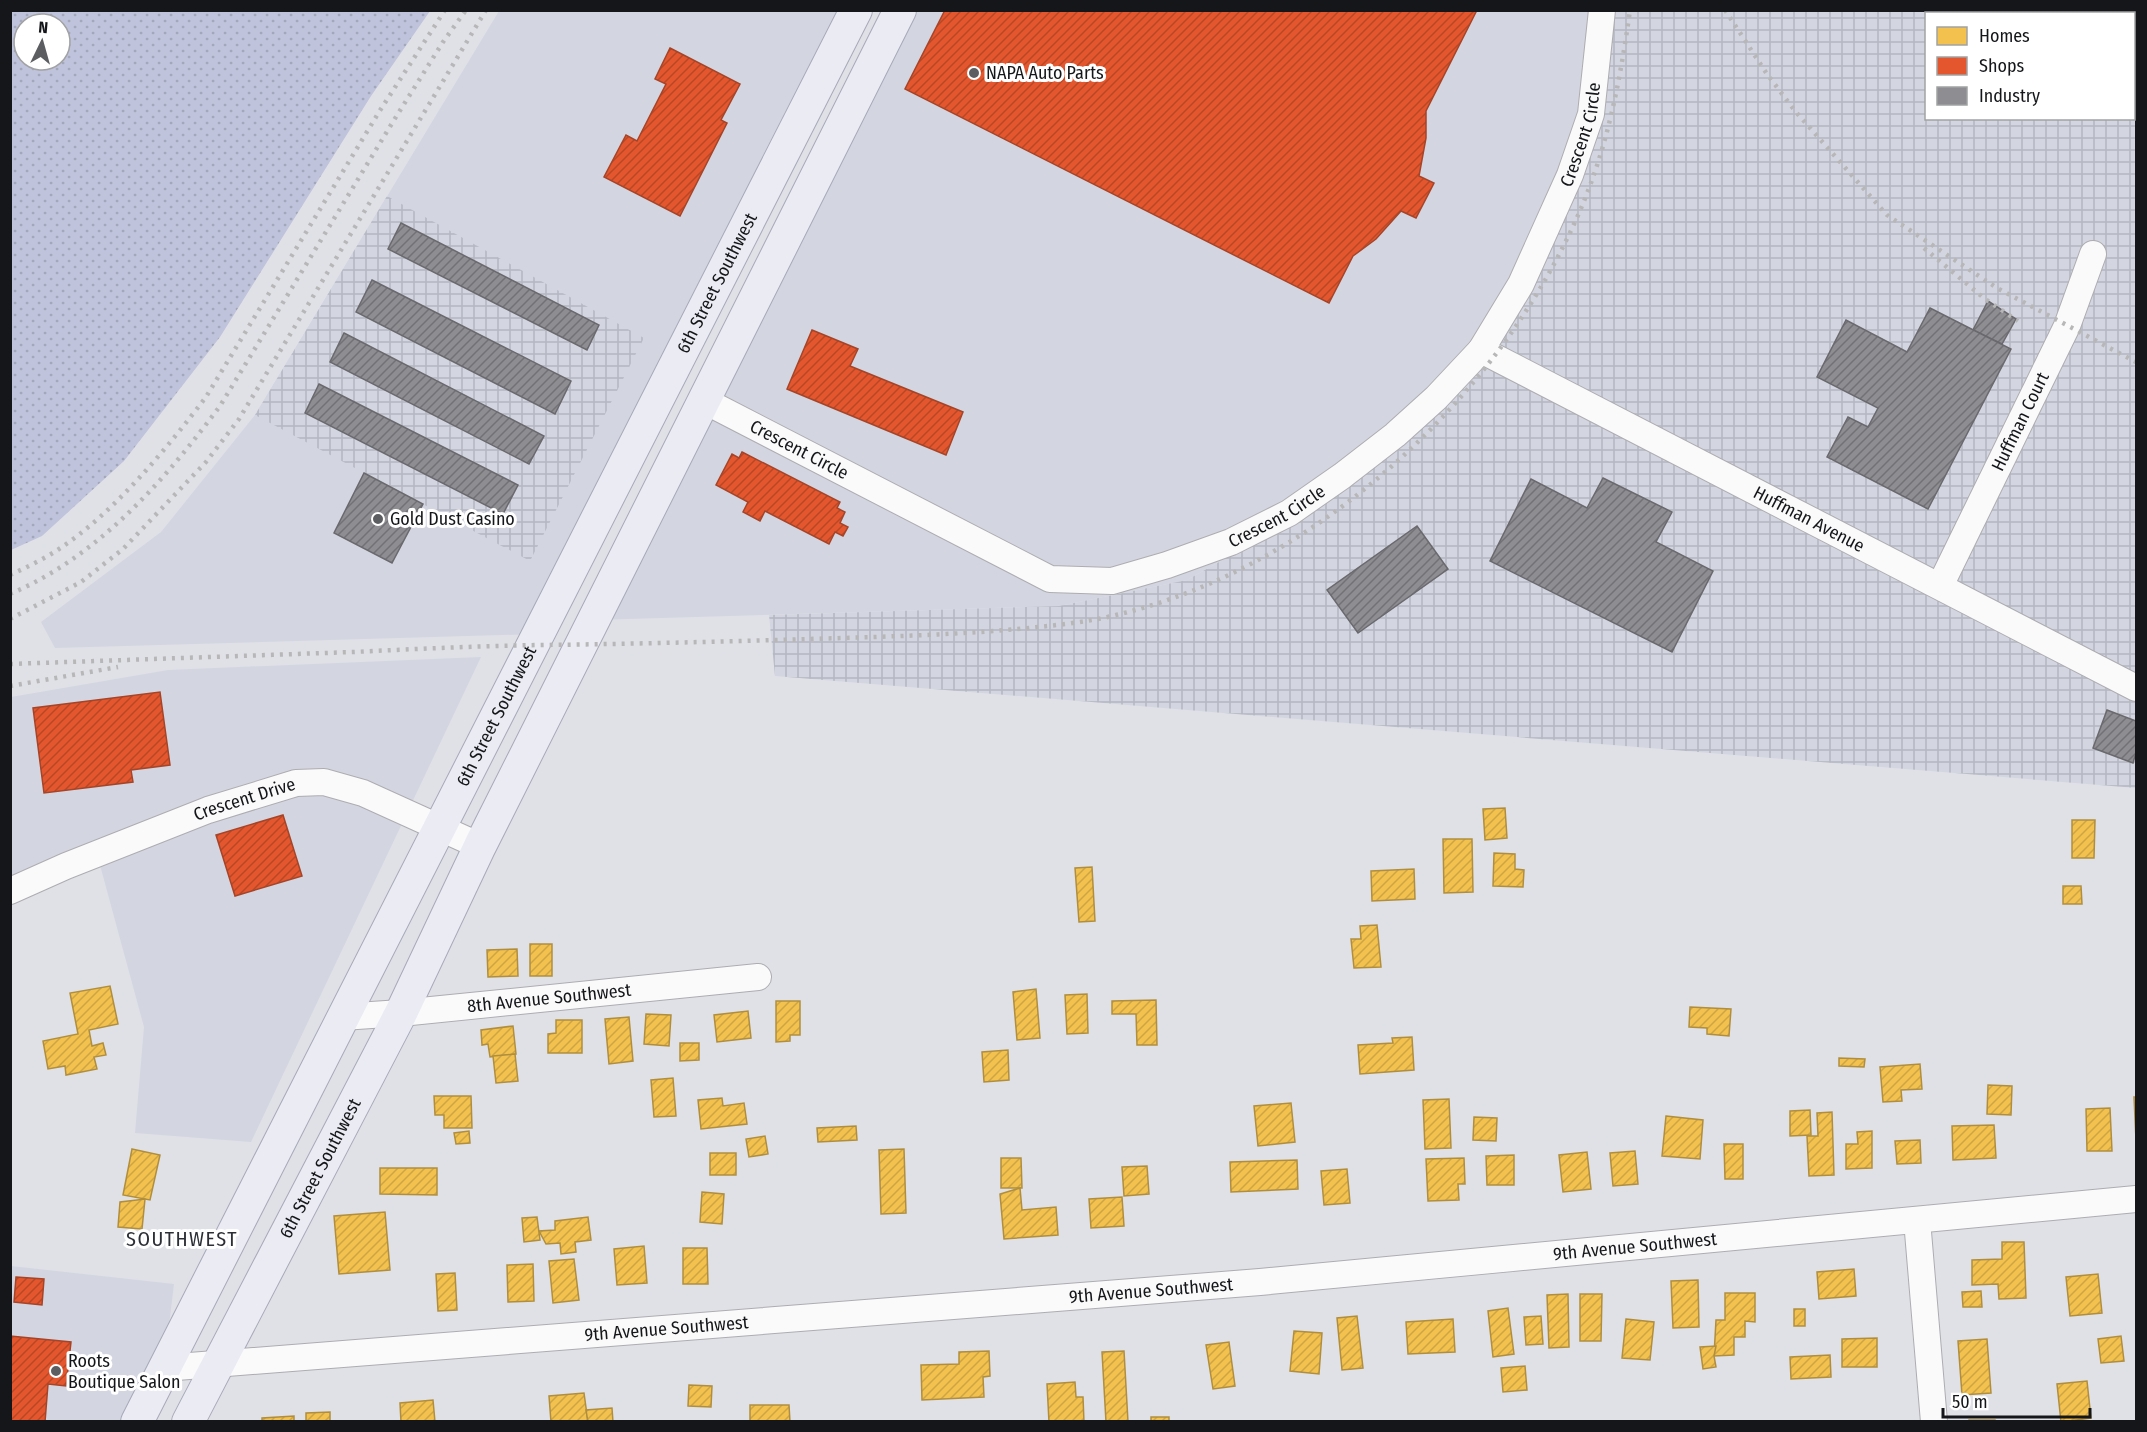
<svg xmlns="http://www.w3.org/2000/svg" width="2147" height="1432" viewBox="0 0 2147 1432" font-family="'Fira Sans Condensed',sans-serif">
<style>
.built{fill:#d3d5e1}
.industrial{fill:url(#industrial-grid);fill-rule:evenodd}
.grass{fill:url(#grass-dots);fill-rule:evenodd}
.homes{fill:url(#homes-hatch);stroke:#b08e3e;stroke-width:1.5}
.shops{fill:url(#shops-hatch);stroke:#a64428;stroke-width:1.5}
.industry{fill:url(#industry-hatch);stroke:#69696e;stroke-width:1.5}
.lines{fill:none;stroke-linecap:round;stroke-linejoin:round}
.minor-casing{stroke:#adadb1;stroke-width:28}
.major-casing{stroke:#a8a9b8;stroke-width:34}
.minor{stroke:#fafafb;stroke-width:26}
.major{stroke:#eaebf3;stroke-width:32}
.rail{stroke:#b7b7b8;stroke-width:4.5;stroke-dasharray:3 6;stroke-linecap:butt}
.poi-dot{fill:#5c5d61;stroke:#fff;stroke-width:2}
.labels{text-anchor:middle;stroke-width:6;stroke-linejoin:round;paint-order:stroke}
.poi-label{font-size:18px;fill:#151619;stroke:#fff;text-anchor:start}
.street-label{font-size:18px;fill:#151619;stroke:#fff}
.neighbourhood-label{font-size:20px;letter-spacing:1.5px;fill:#2d2f37;stroke:#fff}
</style>
<defs>
<pattern id="industrial-grid" width="8" height="8" patternUnits="userSpaceOnUse" patternTransform="scale(1.5)"><rect width="8" height="8" fill="#d3d5e1"/><path d="M0 4h8M4 0v8" fill="none" stroke="#b4b6c0"/></pattern>
<pattern id="grass-dots" width="8" height="8" patternUnits="userSpaceOnUse" patternTransform="scale(1.5)"><rect width="8" height="8" fill="#bfc3db"/><path d="M2 2h.1M6 6h.1" fill="none" stroke="#a3a7bb" stroke-width="1.8" stroke-linecap="round"/></pattern>
<pattern id="homes-hatch" width="6" height="6" patternUnits="userSpaceOnUse" patternTransform="scale(1.5)"><rect width="6" height="6" fill="#f2c14e"/><path d="M-1 1l2-2M0 6l6-6M5 7l2-2" fill="none" stroke="#cfa544"/></pattern>
<pattern id="shops-hatch" width="6" height="6" patternUnits="userSpaceOnUse" patternTransform="scale(1.5)"><rect width="6" height="6" fill="#e4572e"/><path d="M-1 1l2-2M0 6l6-6M5 7l2-2" fill="none" stroke="#b84726"/></pattern>
<pattern id="industry-hatch" width="6" height="6" patternUnits="userSpaceOnUse" patternTransform="scale(1.5)"><rect width="6" height="6" fill="#8d8d92"/><path d="M-1 1l2-2M0 6l6-6M5 7l2-2" fill="none" stroke="#727276"/></pattern>
</defs>
<rect width="100%" height="100%" fill="#e0e1e6"/>
<g class="built">
<path d="M499 11H855L539 634 55 648 41 622 161 532 255 415Z"/>
<path d="M900 11H1610L1607 76 1461 388 1308 512 1187 580 1059 606 594 620Z"/>
<path d="M481 657 251 1142 135 1133 144 1027 97 854 11 892V697L168 670Z"/>
<path d="M11 1266 174 1284 164 1368 137 1421 11 1422Z"/>
</g>
<g class="industrial">
<path d="M1610 11H2136V788L775 676 769 615 1059 606 1187 580 1308 512 1461 388 1555 236ZM1926 14H2134V118H1926Z"/>
<path d="M387 196 644 338 530 561 255 415Z"/>
</g>
<path class="grass" d="M11 10 430 11 371 96 220 337 124 461 42 536 11 550ZM24 24H60V60H24Z"/>
<g class="homes">
<path d="M1505 808 1507 838 1485 840 1483 809Z"/>
<path d="M2072 820H2095L2094 858H2072Z"/>
<path d="M1443 839H1472L1473 892 1444 893Z"/>
<path d="M1494 853 1515 854V869L1524 870 1523 887 1493 886Z"/>
<path d="M1092 867 1095 921 1079 922 1075 868Z"/>
<path d="M1414 869 1415 899 1372 901 1371 871Z"/>
<path d="M2063 886H2081L2082 904H2063Z"/>
<path d="M1377 925 1381 967 1354 968 1351 939H1361L1360 926Z"/>
<rect x="530" y="944" width="22" height="32"/>
<path d="M517 949 518 976 488 977 487 950Z"/>
<path d="M110 986 118 1024 89 1030 92 1046 103 1043 106 1055 94 1057 97 1069 66 1075 65 1066 48 1069 43 1041 78 1034 70 993Z"/>
<path d="M1036 989 1040 1038 1017 1040 1013 992Z"/>
<path d="M1087 994 1088 1033 1067 1034 1065 995Z"/>
<path d="M1156 1000 1157 1045H1137L1136 1014H1112V1001Z"/>
<path d="M776 1001H800V1035H790V1041L776 1042Z"/>
<path d="M1690 1007 1731 1009 1729 1036 1707 1034V1028L1689 1027Z"/>
<path d="M748 1011 751 1038 717 1042 714 1015Z"/>
<path d="M646 1014 671 1015 669 1046 644 1044Z"/>
<path d="M629 1017 633 1061 609 1064 605 1019Z"/>
<path d="M556 1020H582V1053H548V1034L556 1033Z"/>
<path d="M513 1026 516 1054 490 1057 488 1044 482 1045 481 1030Z"/>
<path d="M1412 1037 1414 1070 1360 1074 1358 1045 1393 1043 1392 1038Z"/>
<path d="M680 1043H699V1060L680 1061Z"/>
<path d="M1008 1050 1009 1080 984 1082 982 1052Z"/>
<path d="M515 1054 518 1081 496 1083 493 1056Z"/>
<path d="M1839 1058 1865 1059 1864 1067 1839 1066Z"/>
<path d="M1920 1064 1922 1089 1901 1090 1902 1101 1883 1102 1880 1067Z"/>
<path d="M673 1078 676 1116 654 1117 651 1080Z"/>
<path d="M1988 1085 2012 1086 2011 1115 1987 1114Z"/>
<path d="M434 1096H471L472 1128H444V1115H435Z"/>
<path d="M2134 1097H2136V1140Z"/>
<path d="M722 1098 723 1106 744 1103 747 1124 701 1129 698 1100Z"/>
<path d="M1449 1099 1451 1148 1425 1149 1423 1100Z"/>
<path d="M1291 1103 1295 1142 1258 1146 1254 1106Z"/>
<path d="M2110 1108 2112 1151H2087L2086 1109Z"/>
<path d="M1810 1110 1811 1135 1790 1136V1111Z"/>
<path d="M1832 1112 1834 1175 1809 1176 1807 1136H1818L1817 1113Z"/>
<path d="M1666 1116 1703 1120 1700 1159 1662 1156Z"/>
<path d="M1474 1117 1497 1118 1496 1141 1473 1140Z"/>
<path d="M1994 1125 1996 1158 1953 1160 1952 1126Z"/>
<path d="M856 1126 857 1140 818 1142 817 1128Z"/>
<path d="M469 1131 470 1143 456 1144 454 1133Z"/>
<path d="M1872 1131V1168L1846 1169V1144H1858L1857 1132Z"/>
<path d="M765 1136 768 1154 749 1157 746 1139Z"/>
<path d="M1920 1140 1921 1163 1897 1164 1895 1141Z"/>
<path d="M1724 1144H1743V1179H1725Z"/>
<path d="M132 1149 160 1155 150 1200 123 1195Z"/>
<path d="M904 1149 906 1213 881 1214 879 1150Z"/>
<path d="M1635 1151 1638 1184 1613 1186 1610 1153Z"/>
<path d="M1587 1152 1591 1189 1563 1192 1559 1155Z"/>
<rect x="710" y="1153" width="26" height="22"/>
<path d="M1514 1155V1185H1487L1486 1156Z"/>
<path d="M1001 1158H1021L1022 1188H1001Z"/>
<path d="M1464 1158 1465 1184H1458L1459 1200 1428 1201 1426 1159Z"/>
<path d="M1297 1160 1298 1189 1231 1192 1230 1162Z"/>
<path d="M1147 1166 1149 1194 1124 1196 1122 1167Z"/>
<path d="M380 1168H437V1195L380 1194Z"/>
<path d="M1347 1169 1350 1203 1324 1205 1321 1171Z"/>
<path d="M1020 1188 1022 1210 1056 1207 1058 1235 1004 1239 1000 1194Z"/>
<path d="M702 1192 724 1194 722 1224 700 1222Z"/>
<path d="M1122 1197 1124 1226 1091 1228 1089 1199Z"/>
<path d="M145 1199 142 1229 118 1227 120 1202Z"/>
<path d="M385 1212 390 1270 339 1274 334 1216Z"/>
<path d="M537 1217 540 1240 524 1242 522 1218Z"/>
<path d="M588 1217 591 1240 575 1242 576 1252 561 1254 560 1243 546 1244 539 1231 555 1230V1221Z"/>
<path d="M2002 1242H2024L2026 1298 1999 1299 1998 1284 1972 1285V1260L2002 1259Z"/>
<path d="M644 1246 647 1283 617 1285 614 1249Z"/>
<path d="M683 1248H707L708 1284H683Z"/>
<path d="M574 1259 579 1300 553 1303 549 1261Z"/>
<path d="M533 1264 534 1301 508 1302 507 1265Z"/>
<path d="M1854 1269 1856 1296 1819 1299 1817 1272Z"/>
<path d="M455 1273 457 1310 438 1311 436 1274Z"/>
<path d="M2098 1274 2102 1313 2070 1316 2066 1277Z"/>
<path d="M1698 1280 1699 1327 1673 1328 1671 1281Z"/>
<path d="M1981 1291 1982 1307H1963L1962 1292Z"/>
<path d="M1725 1293H1755V1322L1745 1321V1337H1734V1355L1714 1356 1716 1320H1725Z"/>
<path d="M1568 1294 1569 1347 1549 1348 1547 1295Z"/>
<path d="M1580 1294H1602L1601 1341H1580Z"/>
<path d="M1508 1308 1514 1354 1493 1357 1488 1311Z"/>
<rect x="1794" y="1309" width="11" height="17"/>
<path d="M1357 1316 1363 1368 1342 1370 1337 1318Z"/>
<path d="M1541 1316 1543 1344 1526 1345 1524 1317Z"/>
<path d="M1453 1319 1455 1352 1408 1354 1406 1322Z"/>
<path d="M1626 1319 1654 1322 1650 1360 1622 1358Z"/>
<path d="M1294 1331 1322 1333 1319 1374 1290 1371Z"/>
<path d="M2121 1336 2124 1361 2101 1363 2098 1339Z"/>
<path d="M1877 1338V1367H1842V1339Z"/>
<path d="M1987 1339 1991 1393 1962 1395 1958 1341Z"/>
<path d="M1229 1342 1235 1386 1213 1389 1206 1345Z"/>
<path d="M1716 1346 1714 1356 1716 1367 1703 1369 1700 1347Z"/>
<path d="M989 1351 990 1376 983 1377 984 1397 922 1400 921 1365 959 1364V1352Z"/>
<path d="M1124 1351 1128 1422H1106L1102 1352Z"/>
<path d="M1830 1355 1831 1377 1791 1379 1790 1357Z"/>
<path d="M1525 1366 1527 1390 1503 1392 1501 1368Z"/>
<path d="M2087 1381 2091 1418 2061 1422 2057 1384Z"/>
<path d="M1075 1382 1076 1397H1083L1084 1422H1049L1047 1384Z"/>
<path d="M689 1385 712 1386 711 1407 688 1406Z"/>
<path d="M584 1393 588 1422H551L549 1396Z"/>
<path d="M433 1400 435 1422H401L400 1403Z"/>
<path d="M750 1405H789L790 1422H750Z"/>
<path d="M612 1408 613 1422H588L586 1410Z"/>
<path d="M330 1412V1422H306V1413Z"/>
<path d="M294 1416V1422H262V1418Z"/>
<rect x="1151" y="1417" width="18" height="5"/>
<rect x="1969" y="1420" width="26" height="2"/>
</g>
<g class="shops">
<path d="M945 10H1477L1426 111V138L1419 176 1434 183 1416 218 1401 211 1376 239 1353 256 1329 303 905 89Z"/>
<path d="M670 48 740 84 721 120 727 123 680 216 604 177 626 135 637 141 666 84 655 79Z"/>
<path d="M812 330 858 349 850 366 963 412 946 455 787 389Z"/>
<path d="M742 452 840 502 837 508 845 512 840 523 848 527 843 536 835 532 829 544 765 511 760 521 743 512 748 502 716 485 732 454 739 458Z"/>
<path d="M160 692 170 765 131 770 133 782 44 793 33 708Z"/>
<path d="M283 815 302 876 235 896 216 835Z"/>
<path d="M16 1277 44 1279 42 1305 14 1302Z"/>
<path d="M10 1336 71 1342 66 1386 48 1384 45 1422H10Z"/>
</g>
<g class="industry">
<path d="M2080 10H2136V37L2134 35V14H2087Z"/>
<path d="M401 223 599 325 587 350 388 249Z"/>
<path d="M372 280 571 381 555 414 356 312Z"/>
<path d="M1988 301 2016 319 2002 344 1973 330Z"/>
<path d="M1930 308 2011 349 1928 509 1827 457 1848 417 1868 427 1878 408 1817 377 1846 320 1907 352Z"/>
<path d="M344 333 544 436 529 464 330 362Z"/>
<path d="M319 384 518 485 503 514 305 413Z"/>
<path d="M364 473 423 504 392 563 334 533Z"/>
<path d="M1603 478 1672 512 1656 542 1713 571 1672 652 1490 561 1531 479 1587 508Z"/>
<path d="M1417 526 1448 569 1358 633 1327 590Z"/>
<path d="M2107 710 2136 721V753L2133 763 2093 748Z"/>
</g>
<g class="lines">
<g class="minor-casing">
<g id="minor">
<path id="s1" d="M1481 350 2136 688"/>
<path id="s2" d="M705 401 1050 579 1112 581 1167 565 1231 542 1289 513 1342 476 1395 435 1436 398 1481 350 1521 284 1570 175 1591 114 1602 10"/>
<path id="s3" d="M1940 586 2067 326 2093 254"/>
<path id="s4" d="M10 891 66 866 208 810 296 783 324 782 363 793 480 846"/>
<path id="s5" d="M342 1017 401 1013 758 977"/>
<path d="M1917 1220 1934 1422"/>
<path id="s6" d="M164 1368 1260 1282 2136 1199"/>
</g>
</g>
<g class="major-casing">
<g id="major">
<path id="s7" d="M137 1422 856 10"/>
<path id="s8" d="M188 1422 401 1013 480 846 900 10"/>
</g>
</g>
<use href="#minor" class="minor"/>
<use href="#major" class="major"/>
<g class="rail">
<path d="M1725 10 1767 74 1795 111 1887 215 1997 288 2136 362"/>
<path d="M1981 10 1987 14"/>
<path d="M2134 80 2136 81"/>
<path d="M2134 101 2136 103"/>
<path d="M1924 248 1985 299 2018 321"/>
<path d="M10 575C27 567 44 559 59 549 114 513 167 448 206 397L379 112 445 10"/>
<path d="M10 594C99 556 164 481 220 406L394 120 443 42 466 10"/>
<path d="M10 619 81 582 123 549 206 462 239 419 486 10"/>
<path d="M10 664C125 660 239 656 353 652 415 649 477 646 540 645 641 644 742 641 843 638 905 636 967 634 1029 628 1058 625 1088 622 1116 615 1319 567 1506 392 1584 201 1609 140 1621 75 1630 10"/>
<path d="M10 686 118 667"/>
</g>
</g>
<g class="poi-dot">
<circle cx="974" cy="73" r="6"/>
<circle cx="378" cy="519" r="6"/>
<circle cx="56" cy="1371" r="6"/>
</g>
<g class="labels">
<g class="poi-label">
<text x="986" y="79">NAPA Auto Parts</text>
<text x="390" y="525">Gold Dust Casino</text>
<text x="68" y="1367">Roots<tspan x="68" dy="21">Boutique Salon</tspan></text>
</g>
<g class="street-label">
<text dy="6" stroke="none"><textPath href="#s2" startOffset="1132">Crescent Circle</textPath></text>
<text dy="6" stroke="none"><textPath href="#s7" startOffset="1278">6th Street Southwest</textPath></text>
<text dy="6" stroke="none"><textPath href="#s3" startOffset="183">Huffman Court</textPath></text>
<text dy="6" stroke="none"><textPath href="#s2" startOffset="106">Crescent Circle</textPath></text>
<text dy="6" stroke="none"><textPath href="#s2" startOffset="628">Crescent Circle</textPath></text>
<text dy="6" stroke="none"><textPath href="#s1" startOffset="369">Huffman Avenue</textPath></text>
<text dy="6" stroke="none"><textPath href="#s7" startOffset="792">6th Street Southwest</textPath></text>
<text dy="6" stroke="none"><textPath href="#s4" startOffset="252">Crescent Drive</textPath></text>
<text dy="6" stroke="none"><textPath href="#s5" startOffset="208">8th Avenue Southwest</textPath></text>
<text dy="6" stroke="none"><textPath href="#s8" startOffset="286">6th Street Southwest</textPath></text>
<text dy="6" stroke="none"><textPath href="#s6" startOffset="1476">9th Avenue Southwest</textPath></text>
<text dy="6" stroke="none"><textPath href="#s6" startOffset="990">9th Avenue Southwest</textPath></text>
<text dy="6" stroke="none"><textPath href="#s6" startOffset="504">9th Avenue Southwest</textPath></text>
</g>
<g class="neighbourhood-label">
<text x="182" y="1246">SOUTHWEST</text>
</g>
</g>
<rect width="2147" height="1432" fill="none" stroke="#151619" stroke-width="24"/>
<rect x="1925" y="12" width="210" height="108" fill="#ffffff" stroke="#a1a2a3" stroke-width="1.5"/>
<rect x="1937" y="27" width="30" height="18" fill="#f2c14e" stroke="#a1a2a3" stroke-width="1.5"/>
<text x="1979" y="42" font-size="18" fill="#151619">Homes</text>
<rect x="1937" y="57" width="30" height="18" fill="#e4572e" stroke="#a1a2a3" stroke-width="1.5"/>
<text x="1979" y="72" font-size="18" fill="#151619">Shops</text>
<rect x="1937" y="87" width="30" height="18" fill="#8d8d92" stroke="#a1a2a3" stroke-width="1.5"/>
<text x="1979" y="102" font-size="18" fill="#151619">Industry</text>
<g transform="translate(42 42) rotate(5)"><circle r="28" fill="#ffffff" stroke="#a1a2a3" stroke-width="1.5"/>
<path d="M0-4.5L10 22L0 15L-10 22Z" fill="#5c5d61"/>
<text y="-9" font-size="16" font-weight="bold" text-anchor="middle" fill="#151619">N</text>
</g>
<path d="M1943 1408v9h147v-9" fill="none" stroke="#151619" stroke-width="3"/>
<text x="1952" y="1408" font-size="18" fill="#151619" stroke="#ffffff" stroke-width="4.5" paint-order="stroke">50 m</text>
</svg>
